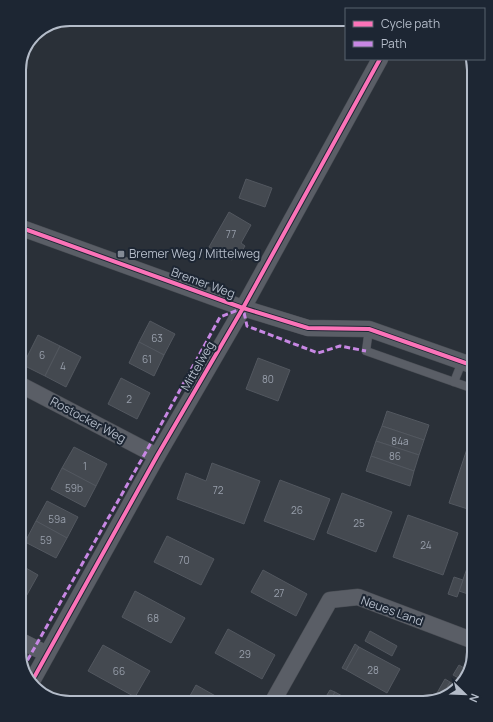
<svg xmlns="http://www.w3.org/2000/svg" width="493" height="722" viewBox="0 0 493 722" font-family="Manrope,sans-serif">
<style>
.building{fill:#444950;stroke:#52575f}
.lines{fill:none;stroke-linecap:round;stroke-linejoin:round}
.lane-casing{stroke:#484c53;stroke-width:9}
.street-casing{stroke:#484c53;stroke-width:17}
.lane{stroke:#5a5e66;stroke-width:8}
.street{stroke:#5a5e66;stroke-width:16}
.quiet{stroke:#c787e3;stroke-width:3;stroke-dasharray:6 3;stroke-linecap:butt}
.cycleway-casing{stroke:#1d2633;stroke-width:6}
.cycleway{stroke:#fb73b8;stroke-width:4}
.poi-dot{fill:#848b96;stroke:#1d2633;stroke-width:1.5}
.labels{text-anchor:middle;stroke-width:4;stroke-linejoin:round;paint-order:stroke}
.number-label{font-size:10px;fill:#989fab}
.poi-label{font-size:12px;fill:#b4bcc9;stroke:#1d2633;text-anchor:start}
.street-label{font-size:12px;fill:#b4bcc9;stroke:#1d2633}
.rim{fill:none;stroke:#b4bcc9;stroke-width:2}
</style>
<rect width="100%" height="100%" fill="#2a3038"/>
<g class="building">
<path d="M246 179 272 188 265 207 239 198Z"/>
<path d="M229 212 251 225 241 243 245 246 240 254 236 252 232 260 209 247Z"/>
<path d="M150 321 175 334 164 355 139 342Z"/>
<path d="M19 325 24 327 19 336Z"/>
<path d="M38 335 60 346 45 376 23 365Z"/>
<path d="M139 342 164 355 154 376 129 363Z"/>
<path d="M60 346 81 357 66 387 45 376Z"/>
<path d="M258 358 290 370 278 401 246 389Z"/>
<path d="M121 378 150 393 137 419 108 404Z"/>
<path d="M387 411 429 425 424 440 382 426Z"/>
<path d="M382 426 424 440 419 455 376 441Z"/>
<path d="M470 440 474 441V511L449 503Z"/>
<path d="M376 441 419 455 414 471 371 456Z"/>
<path d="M74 447 107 464 96 486 62 468Z"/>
<path d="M371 456 414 471 410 486 366 471Z"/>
<path d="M212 463 260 481 244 524 177 499 186 473 206 481Z"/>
<path d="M62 468 96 486 85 507 51 489Z"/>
<path d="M280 480 330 499 314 540 264 521Z"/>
<path d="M342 493 392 512 376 552 327 533Z"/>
<path d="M47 501 78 517 67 538 36 521Z"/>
<path d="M408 515 458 533 443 575 393 557Z"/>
<path d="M36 521 67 538 56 558 25 542Z"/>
<path d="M167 536 214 559 201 585 154 562Z"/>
<path d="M472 554 474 555V596L459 591Z"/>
<path d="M19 564 38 575 19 609Z"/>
<path d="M263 570 307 594 296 616 251 592Z"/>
<path d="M454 577 463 580 457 597 448 594Z"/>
<path d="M135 591 185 618 171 643 122 617Z"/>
<path d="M228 629 275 655 262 679 215 653Z"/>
<path d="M370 631 397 646 392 656 365 641Z"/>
<path d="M355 644 359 647 346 670 342 668Z"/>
<path d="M103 645 150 671 135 697 88 671Z"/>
<path d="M359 647 400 669 387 693 346 670Z"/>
<path d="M459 665 469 671 467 678 464 681 453 675Z"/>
<path d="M445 679 450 682 441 698 433 700Z"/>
<path d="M450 682 458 687 448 696 441 698Z"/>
<path d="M196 685 228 703H186Z"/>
<path d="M330 690 335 692 329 703H322Z"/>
<path d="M335 692 351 701 350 703H329Z"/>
</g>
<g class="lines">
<g class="lane-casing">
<g id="lane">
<path d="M369 329 366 351 454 382"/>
<path d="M462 362 454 382 474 389"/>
</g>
</g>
<g class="street-casing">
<g id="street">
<path d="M19 227 243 308 308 328 369 329 474 366"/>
<path d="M19 384 157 456"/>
<path d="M19 640 47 654"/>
<path d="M31 683 157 456 243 308 380 59"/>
<path d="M272 703 330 600 358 597 474 641"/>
</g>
</g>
<use href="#lane" class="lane"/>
<use href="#street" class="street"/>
<path class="quiet" d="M23 668 147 450 220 317 243 308 247 326 318 353 340 346 366 351"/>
<g class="cycleway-casing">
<g id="cycleway">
<path d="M19 227 243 308 308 328 369 329 474 366"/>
<path d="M31 683 157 456 243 308 380 59"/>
</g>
</g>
<use href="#cycleway" class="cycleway"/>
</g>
<rect class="poi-dot" x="117" y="250" width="8" height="8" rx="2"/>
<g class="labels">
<g class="number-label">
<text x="231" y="238">77</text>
<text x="157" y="342">63</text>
<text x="42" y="359">6</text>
<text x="147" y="363">61</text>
<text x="63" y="370">4</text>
<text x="268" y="383">80</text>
<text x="129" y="403">2</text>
<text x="400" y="445">84a</text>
<text x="395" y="460">86</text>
<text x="85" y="470">1</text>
<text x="74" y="492">59b</text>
<text x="218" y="494">72</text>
<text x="297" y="514">26</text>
<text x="57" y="523">59a</text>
<text x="359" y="527">25</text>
<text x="46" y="544">59</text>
<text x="426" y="549">24</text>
<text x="184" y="564">70</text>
<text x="279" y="597">27</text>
<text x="153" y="622">68</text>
<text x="245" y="658">29</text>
<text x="373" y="674">28</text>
<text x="119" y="675">66</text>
</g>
<g class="poi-label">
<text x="129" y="258">Bremer Weg / Mittelweg</text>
</g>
<g class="street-label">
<text transform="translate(203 283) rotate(20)" y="4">Bremer Weg</text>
<text transform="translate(198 366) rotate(-60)" y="4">Mittelweg</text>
<text transform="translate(88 420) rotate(28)" y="4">Rostocker Weg</text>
<text transform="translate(392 611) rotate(20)" y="4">Neues Land</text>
</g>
</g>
<path d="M0 0H493V722H0ZM70 26H423A44 44 0 0 1 467 70V652A44 44 0 0 1 423 696H70A44 44 0 0 1 26 652V70A44 44 0 0 1 70 26Z" fill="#1d2633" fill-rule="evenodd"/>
<path class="rim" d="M70 26H423A44 44 0 0 1 467 70V652A44 44 0 0 1 423 696H70A44 44 0 0 1 26 652V70A44 44 0 0 1 70 26Z"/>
<rect x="345" y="8" width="140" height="52" fill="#1d2633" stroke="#59626f"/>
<rect x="353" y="21" width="20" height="6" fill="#fb73b8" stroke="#59626f"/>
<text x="381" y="28" font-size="12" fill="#b4bcc9">Cycle path</text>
<rect x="353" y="41" width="20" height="6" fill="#c787e3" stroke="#59626f"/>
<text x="381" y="48" font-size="12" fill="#b4bcc9">Path</text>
<g transform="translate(465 694) rotate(113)" stroke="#1d2633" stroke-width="3" paint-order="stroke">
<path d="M0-3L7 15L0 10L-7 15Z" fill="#b4bcc9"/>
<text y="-6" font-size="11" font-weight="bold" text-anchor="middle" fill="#b4bcc9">N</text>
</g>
</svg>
